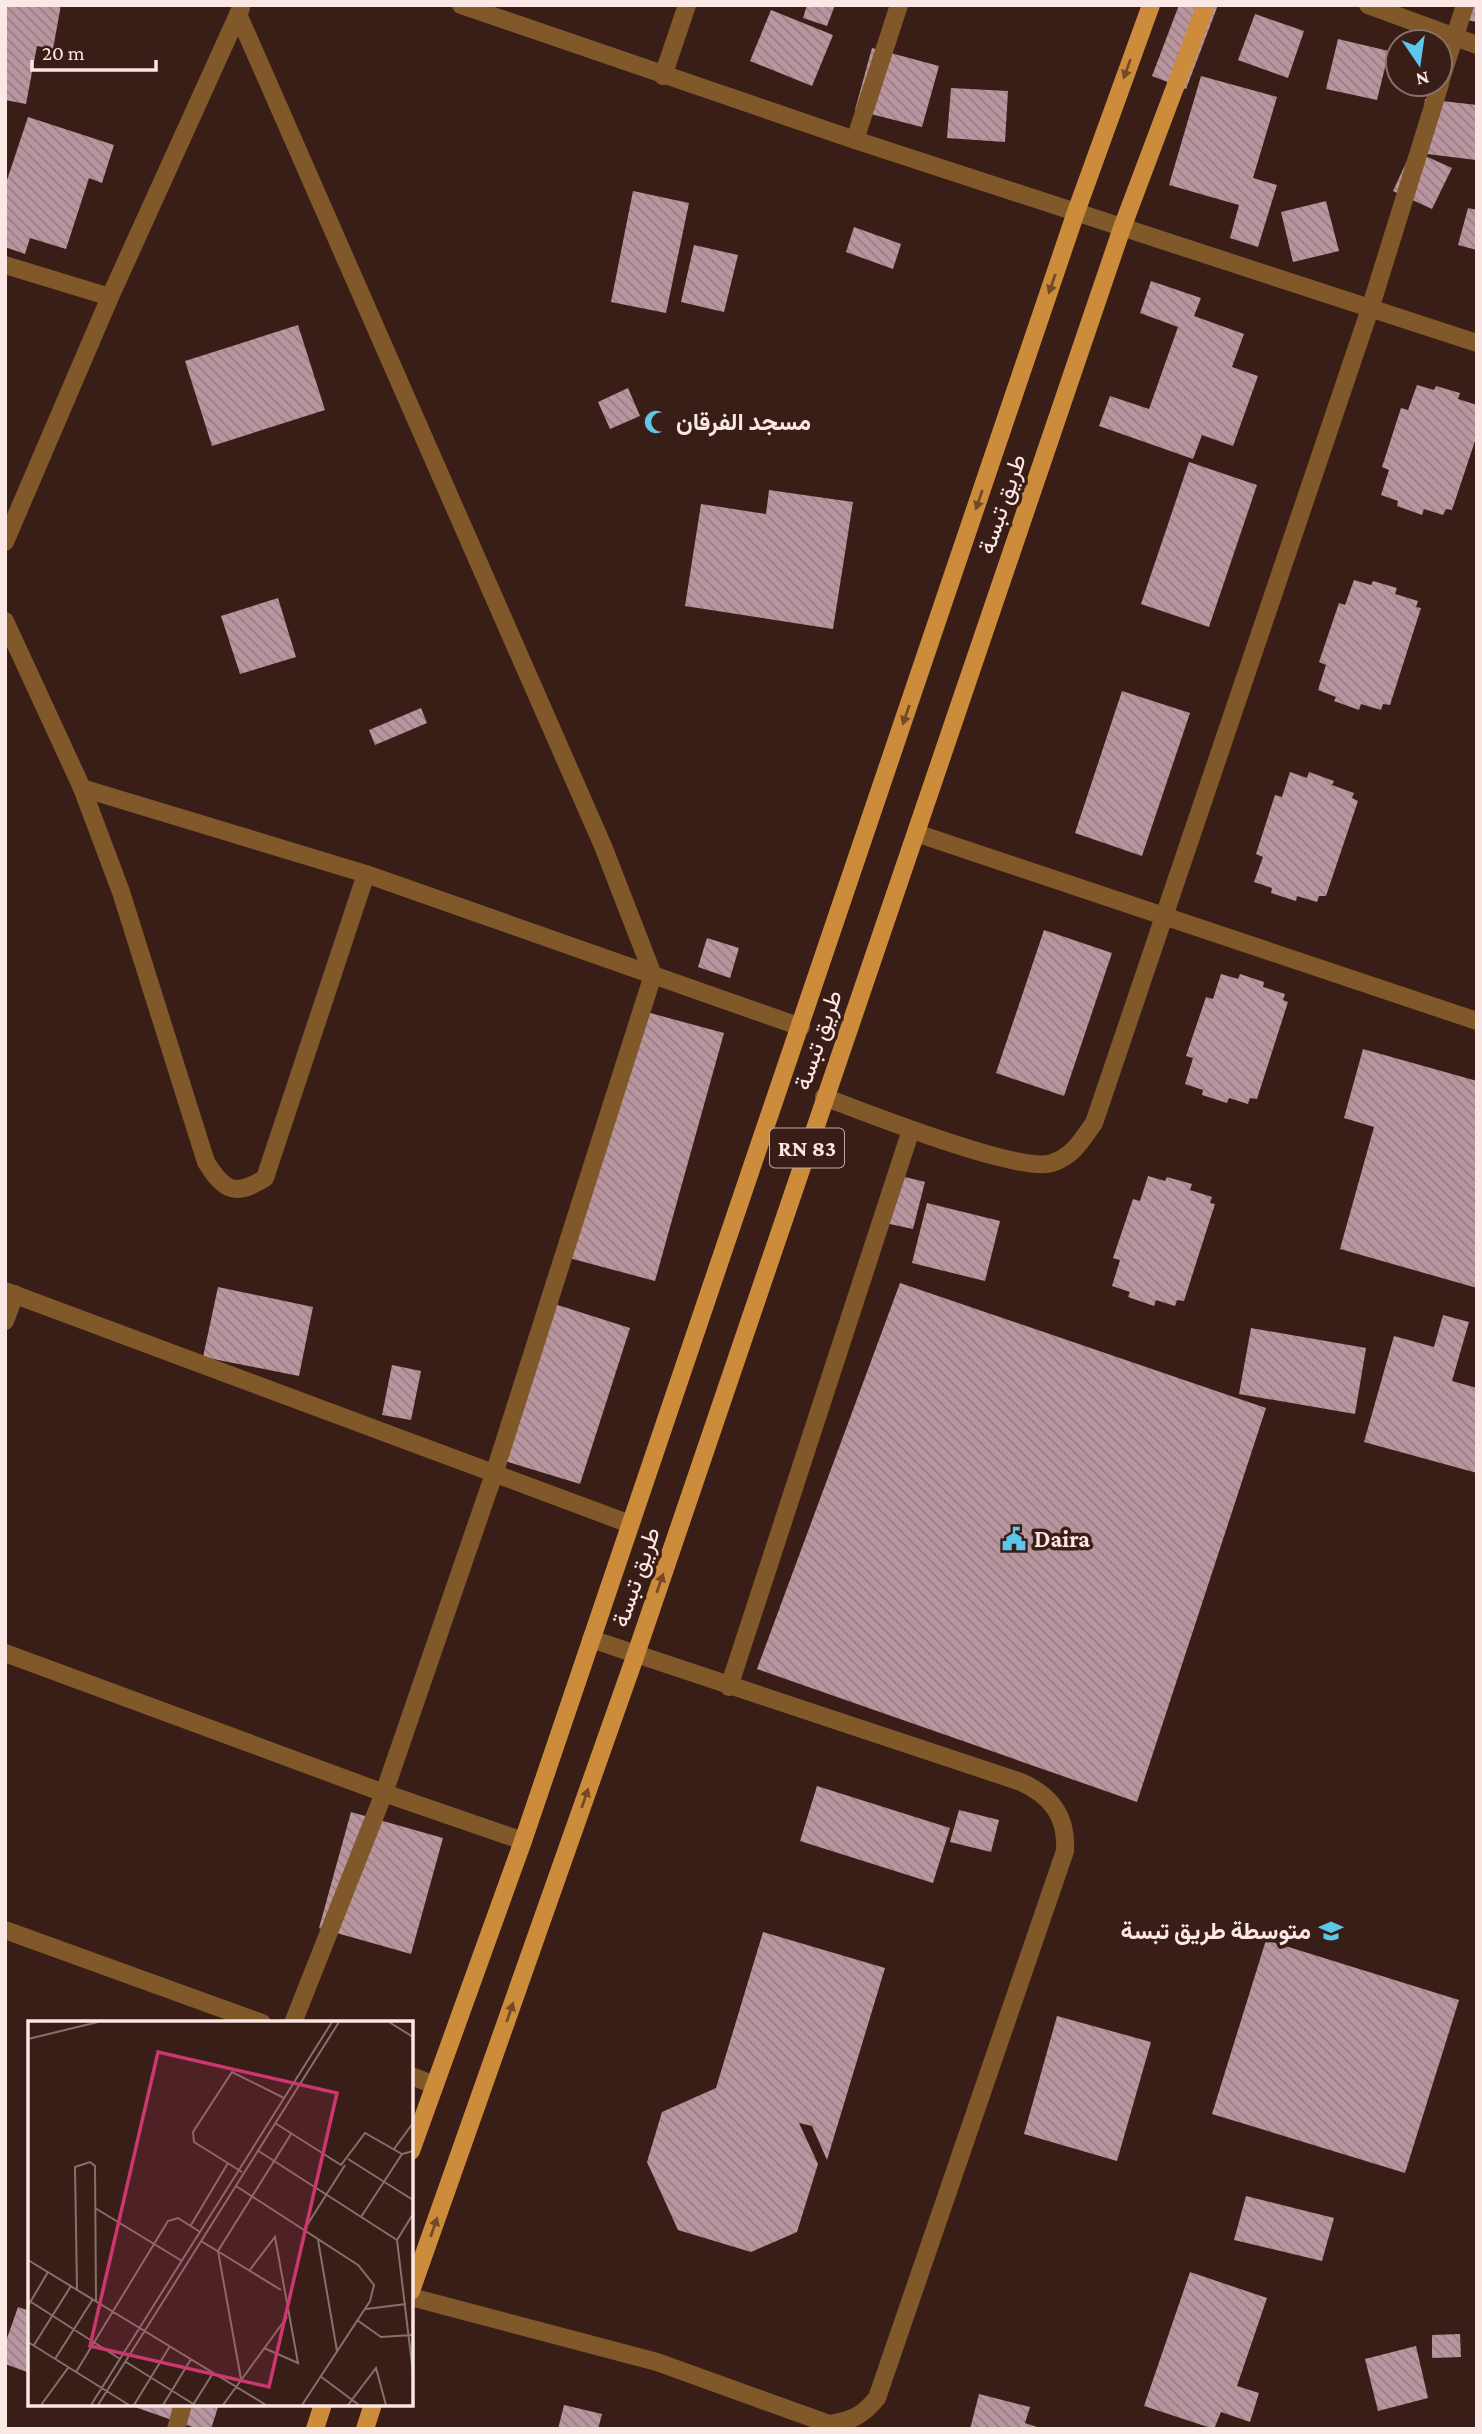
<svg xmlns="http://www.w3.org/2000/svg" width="1482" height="2434" viewBox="0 0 1482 2434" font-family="'Crimson Pro',Vazirmatn,serif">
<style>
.building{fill:url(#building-back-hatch)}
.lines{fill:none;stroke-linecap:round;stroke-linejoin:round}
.minor{stroke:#805829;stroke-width:18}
.major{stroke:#cd8c3c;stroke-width:18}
.oneway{fill:#744a26}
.labels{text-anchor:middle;stroke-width:7;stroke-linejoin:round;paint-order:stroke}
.shield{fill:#391e18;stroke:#c1aba7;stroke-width:2}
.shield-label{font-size:23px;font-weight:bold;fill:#fbe8e4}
.poi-label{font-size:24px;font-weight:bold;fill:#fbe8e4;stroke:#391e18;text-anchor:start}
.street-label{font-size:24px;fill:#fbe8e4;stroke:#391e18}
.inset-road{fill:none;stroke:#876f6a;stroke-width:2}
.view{fill:#cb3770;fill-opacity:0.15;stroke:#cb3770;stroke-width:3.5}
.inset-edge{fill:none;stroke:#fbe8e4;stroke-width:3.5}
</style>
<defs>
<pattern id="building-back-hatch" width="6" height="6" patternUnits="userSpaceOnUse" patternTransform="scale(1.75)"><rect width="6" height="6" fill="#b8959f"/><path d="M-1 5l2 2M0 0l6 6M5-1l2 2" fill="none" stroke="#977d84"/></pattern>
</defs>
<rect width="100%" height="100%" fill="#391e18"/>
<g class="building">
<path d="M5 5H61L53 49 37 46 26 104 5 100Z"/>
<path d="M807 5H835L827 26 803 18Z"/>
<path d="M1179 5H1218L1186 89 1152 76Z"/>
<path d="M1469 5H1477V22L1466 20Z"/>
<path d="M771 10 833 35 812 86 750 61Z"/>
<path d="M1255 14 1304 31 1288 78 1238 60Z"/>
<path d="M1338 39 1389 51 1377 100 1326 89Z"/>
<path d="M872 48 939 66 922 127 855 110Z"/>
<path d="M1201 76 1277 97 1253 178 1277 185 1258 247 1230 238 1239 205 1169 185Z"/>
<path d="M951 88 1008 91 1005 142 947 138Z"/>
<path d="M1425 99 1477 105 1476 160 1419 153Z"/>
<path d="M28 117 114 145 102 183 89 178 66 249 30 238 25 254 5 247V186Z"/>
<path d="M1412 150 1452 168 1432 209 1393 191Z"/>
<path d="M633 191 689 203 666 313 611 302Z"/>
<path d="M1326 201 1339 251 1293 262 1281 212Z"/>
<path d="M1468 208 1477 210V250L1458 245Z"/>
<path d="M854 227 901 244 893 269 846 252Z"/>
<path d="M694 245 738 255 724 312 681 302Z"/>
<path d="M1151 281 1201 298 1194 316 1244 334 1232 367 1258 376 1233 446 1202 435 1193 459 1099 426 1110 396 1149 409 1178 327 1140 313Z"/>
<path d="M298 325 325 410 212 446 185 361Z"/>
<path d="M1417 385 1434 390 1436 386 1460 393 1458 399 1477 405V435L1452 510 1446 509 1443 515 1424 509 1422 515 1397 506 1398 501 1381 495 1389 470 1382 467 1401 408 1408 410Z"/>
<path d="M628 388 640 416 610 429 598 402Z"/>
<path d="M1189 462 1257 485 1209 627 1141 604Z"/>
<path d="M769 490 853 502 833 629 685 606 701 504 766 514Z"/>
<path d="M1354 580 1371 585 1373 581 1397 588 1395 594 1418 601 1416 607 1421 608 1390 705 1383 704 1381 710 1361 704 1359 710 1334 701 1336 697 1318 690 1326 665 1319 662 1339 603 1345 605Z"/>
<path d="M278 598 296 657 240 674 221 616Z"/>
<path d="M1122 691 1190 713 1142 856 1075 833Z"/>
<path d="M421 708 427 723 375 745 369 730Z"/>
<path d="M1290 772 1307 778 1309 772 1334 781 1332 785 1354 793 1352 798 1358 801 1326 896H1319L1317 902 1297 896 1296 901 1271 893 1272 888 1254 882 1263 857 1256 854 1275 795 1282 797Z"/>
<path d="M1044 930 1112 953 1064 1096 996 1073Z"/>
<path d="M707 938 739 948 730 978 698 967Z"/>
<path d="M1221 974 1238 979 1240 974 1264 982 1263 987 1285 994 1283 1000 1288 1002 1257 1099 1250 1098 1248 1104 1229 1098 1227 1103 1202 1095 1203 1090 1185 1084 1193 1058 1186 1056 1206 997 1213 999Z"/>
<path d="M639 1010 724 1033 655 1281 569 1258Z"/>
<path d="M1363 1049 1477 1081V1288L1340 1249 1374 1127 1344 1118Z"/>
<path d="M897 1175 925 1182 913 1229 885 1223Z"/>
<path d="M1148 1176 1165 1181 1167 1177 1192 1184 1190 1190 1212 1197 1210 1203 1215 1204 1184 1301 1177 1300 1175 1306 1156 1300 1154 1306 1128 1297 1130 1292 1112 1286 1120 1260 1113 1258 1133 1199 1140 1201Z"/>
<path d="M927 1203 1000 1221 985 1281 912 1263Z"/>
<path d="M900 1283 1266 1408 1137 1802 757 1669Z"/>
<path d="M218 1287 313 1307 299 1376 203 1357Z"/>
<path d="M545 1301 630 1328 580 1484 495 1458Z"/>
<path d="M1443 1315 1469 1322 1452 1381 1477 1388V1473L1364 1442 1394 1336 1434 1347Z"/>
<path d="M1251 1328 1366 1348 1355 1414 1239 1394Z"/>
<path d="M392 1365 421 1371 411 1420 382 1415Z"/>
<path d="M817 1786 950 1828 933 1883 800 1841Z"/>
<path d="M959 1810 999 1820 991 1852 950 1842Z"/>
<path d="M351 1812 443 1838 411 1954 319 1928Z"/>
<path d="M763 1932 885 1968 827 2160 812 2126 799 2123 818 2164 797 2232 751 2252 678 2230 647 2162 662 2112 716 2088Z"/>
<path d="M1266 1940 1459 2000 1405 2173 1212 2114Z"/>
<path d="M1057 2016 1151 2042 1117 2161 1024 2134Z"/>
<path d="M1246 2196 1334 2218 1322 2261 1234 2240Z"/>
<path d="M1190 2272 1267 2298 1237 2386 1259 2393 1250 2422 1221 2412 1214 2429 1144 2406Z"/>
<path d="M18 2307 30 2311V2373L5 2364V2344Z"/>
<path d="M1460 2334 1461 2357 1432 2358V2335Z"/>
<path d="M1416 2346 1428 2398 1378 2411 1365 2359Z"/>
<path d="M979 2394 1030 2407 1025 2423 1043 2429H970Z"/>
<path d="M126 2404H219L211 2429H198Z"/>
<path d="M564 2405 602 2414 598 2429H558Z"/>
</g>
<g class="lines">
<g class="minor">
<path d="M461 5 855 140 1477 343"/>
<path d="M1368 5 1477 45"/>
<path d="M238 14 603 846 653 975 495 1471 384 1793 293 2023"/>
<path d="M663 76 687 5"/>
<path d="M1440 82 1465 5"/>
<path d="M855 140 899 5"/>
<path d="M5 265 110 297"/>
<path d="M5 542 110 297 241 8"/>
<path d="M5 621 82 788 121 892 206 1162C224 1191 235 1197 265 1178L366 874"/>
<path d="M82 788 366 874 801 1027"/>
<path d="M916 833 1477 1021"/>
<path d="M824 1097C864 1112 1019 1174 1052 1163 1073 1156 1082 1140 1094 1123L1371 306 1440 84"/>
<path d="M5 1291 630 1524"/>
<path d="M5 1321 15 1294"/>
<path d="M5 1653 384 1793 523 1841"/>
<path d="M729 1687 911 1130"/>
<path d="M5 1930 262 2023"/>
<path d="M411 2076 435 2085"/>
<path d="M411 2297 657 2362 829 2424C852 2421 863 2415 877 2398L1065 1851C1067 1817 1052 1796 1021 1782L591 1639"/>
<path d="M176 2429 183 2404"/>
</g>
<g class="major">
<path d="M411 2151 523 1841 1076 212 1151 5"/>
<path d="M411 2291 636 1654 1122 228 1206 5"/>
<path d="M315 2429 323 2404"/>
<path d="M365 2429 373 2404"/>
</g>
</g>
<defs><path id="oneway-solid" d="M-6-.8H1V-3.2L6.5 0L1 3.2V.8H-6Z" transform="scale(1.75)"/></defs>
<g class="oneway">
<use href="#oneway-solid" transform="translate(1127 69) rotate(110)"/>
<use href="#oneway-solid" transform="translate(1052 284) rotate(109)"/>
<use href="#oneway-solid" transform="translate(979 500) rotate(109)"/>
<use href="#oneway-solid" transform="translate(906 715) rotate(109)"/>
<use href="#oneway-solid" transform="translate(660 1583) rotate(-71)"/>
<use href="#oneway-solid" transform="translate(585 1798) rotate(-71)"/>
<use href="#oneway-solid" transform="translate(510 2012) rotate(-71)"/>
<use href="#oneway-solid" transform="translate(434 2227) rotate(-71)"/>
</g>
<defs>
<g id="mosque-bare" transform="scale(1.89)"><path d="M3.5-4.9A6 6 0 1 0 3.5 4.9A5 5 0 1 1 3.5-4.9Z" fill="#5cc7e8" stroke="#391e18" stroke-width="2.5" paint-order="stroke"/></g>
<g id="civic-bare" transform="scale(1.89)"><path d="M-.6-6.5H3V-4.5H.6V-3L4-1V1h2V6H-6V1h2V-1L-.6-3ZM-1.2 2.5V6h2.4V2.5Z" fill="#5cc7e8" stroke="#391e18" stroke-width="2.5" paint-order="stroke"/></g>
<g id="school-bare" transform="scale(1.89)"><path d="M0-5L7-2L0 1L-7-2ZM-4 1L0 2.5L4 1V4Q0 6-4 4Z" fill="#5cc7e8" stroke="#391e18" stroke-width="2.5" paint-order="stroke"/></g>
</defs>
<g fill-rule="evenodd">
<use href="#mosque-bare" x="656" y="422"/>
<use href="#civic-bare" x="1014" y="1539"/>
<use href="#school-bare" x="1331" y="1931"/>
</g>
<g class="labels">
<rect class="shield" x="770" y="1128.5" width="74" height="39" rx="5"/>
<g class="shield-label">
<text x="807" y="1156">RN 83</text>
</g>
<g class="poi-label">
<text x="676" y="430">مسجد الفرقان</text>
<text x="1034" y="1547">Daira</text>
<text x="1311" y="1939" text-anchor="end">متوسطة طريق تبسة</text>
</g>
<g class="street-label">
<text transform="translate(1002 504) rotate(-71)" y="8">طريق تبسة</text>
<text transform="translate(818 1040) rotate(-71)" y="8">طريق تبسة</text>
<text transform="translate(636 1577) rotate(-71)" y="8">طريق تبسة</text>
</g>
</g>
<g transform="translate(28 2021)">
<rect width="385" height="385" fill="#391e18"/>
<path class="inset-road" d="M361 1 385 16M0 18 70 1M247 102 313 144 337 112 374 133M366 128 385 102M229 129 369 219 385 352M320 138 385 179M214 151 166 121 165 111 204 51 256 77M208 165 330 244 346 264 342 280 274 384M67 187 154 240M333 196 374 133 385 130M163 204 200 142M276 209 317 144M290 219 309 330M369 219 385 193M173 220 253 269M0 239 238 384M221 250 247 216 270 342 236 327M49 268 47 146 62 141 67 145 68 280M0 279 92 338M0 285 20 251M338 288 378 283M329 299 353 316 384 314M0 321 101 384M6 324 43 265M27 338 65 278M98 341 167 384M48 351 140 200 150 197 172 211M292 355 331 384M213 358 190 230 263 113M13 384 40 347M63 384 304 1M70 384 311 1M106 384 142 325M135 384 163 338M165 384 185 352M195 384 259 296M320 384 348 347 358 384"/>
<path class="view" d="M130 31 309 72 241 366 62 325Z"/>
<rect width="385" height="385" class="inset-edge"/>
</g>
<rect width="1482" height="2434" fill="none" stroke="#fbe8e4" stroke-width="14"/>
<g transform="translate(1419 63) rotate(167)"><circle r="33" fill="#391e18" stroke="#876f6a" stroke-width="2"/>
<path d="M0-5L12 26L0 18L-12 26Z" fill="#5cc7e8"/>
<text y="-10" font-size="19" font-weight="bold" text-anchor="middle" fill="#fbe8e4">N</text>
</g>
<path d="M32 60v10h124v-10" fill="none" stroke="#fbe8e4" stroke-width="3.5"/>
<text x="42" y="60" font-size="21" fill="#fbe8e4" stroke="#391e18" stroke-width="5" paint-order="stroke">20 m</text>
</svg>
